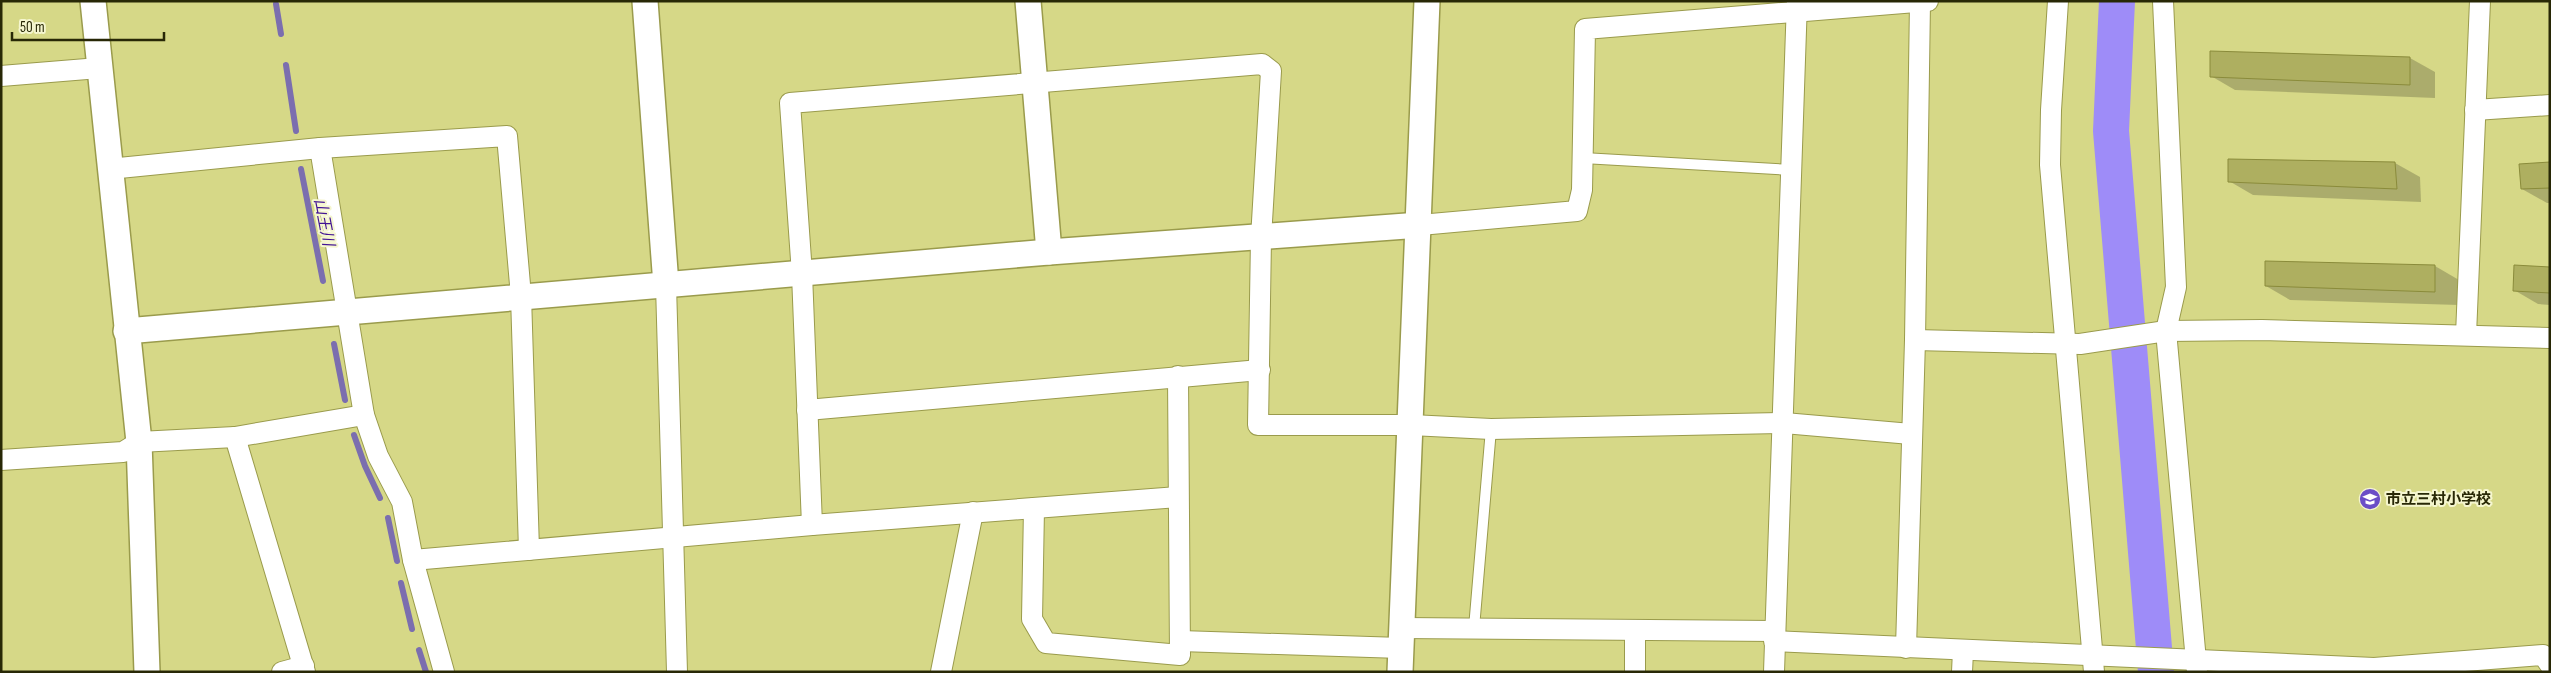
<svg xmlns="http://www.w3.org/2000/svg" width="2551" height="673" viewBox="0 0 2551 673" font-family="'Sofia Sans Condensed','Noto Sans JP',sans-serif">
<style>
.water{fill:#9e8cf8;stroke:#7b6eaf}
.shadow{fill:#0003}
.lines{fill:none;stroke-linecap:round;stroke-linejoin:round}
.stream{stroke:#7b6eaf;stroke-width:6}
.river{stroke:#9e8cf8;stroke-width:36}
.building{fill:#aeaf60;stroke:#8a8b3b}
.service-casing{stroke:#9a9b4c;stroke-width:12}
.minor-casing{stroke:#9a9b4c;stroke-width:22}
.tertiary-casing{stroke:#9a9b4c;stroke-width:28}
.service{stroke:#fff;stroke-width:10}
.minor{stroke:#fff;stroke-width:20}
.tertiary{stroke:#fff;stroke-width:25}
.labels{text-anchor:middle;stroke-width:4;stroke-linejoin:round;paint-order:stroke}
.poi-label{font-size:15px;font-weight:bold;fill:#282806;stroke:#f5f6cf;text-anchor:start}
.water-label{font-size:16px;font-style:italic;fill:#421494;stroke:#f5f6cf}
</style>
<rect width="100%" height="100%" fill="#d6d887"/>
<path class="water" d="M2103 1H2132L2126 130 2096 129Z"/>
<g class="shadow">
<path d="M2211 52 2410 58 2435 72V98L2235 90 2211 76Z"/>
<path d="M2395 163 2420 177 2421 202 2253 195 2229 181Z"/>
<path d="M2550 163V203H2547L2522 189Z"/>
<path d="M2435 266 2459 280V305L2290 300 2266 286Z"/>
<path d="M2550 268V305L2538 304 2514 290Z"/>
</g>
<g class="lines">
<g class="stream">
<path d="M276 4 281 34"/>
<path d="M286 65 296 131"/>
<path d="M301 169 323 281"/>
<path d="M334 344 345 400"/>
<path d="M354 435 365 466 380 498"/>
<path d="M388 518 397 561"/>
<path d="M401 583 412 629"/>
<path d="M419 650 426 672"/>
</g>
<path class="river" d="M2117 1 2111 131 2156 672"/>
</g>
<g class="building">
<path d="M2210 51 2410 57V85L2210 77Z"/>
<path d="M2228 159 2395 162 2397 189 2228 182Z"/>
<path d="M2550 162V188L2521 189 2519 164Z"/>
<path d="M2265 261 2435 265V292L2265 286Z"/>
<path d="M2514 265 2550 267V293L2513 291Z"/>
</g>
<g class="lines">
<g class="service-casing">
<g id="service">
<path d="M1583 158 1792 170"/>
<path d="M1474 628 1491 429"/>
</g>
</g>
<g class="minor-casing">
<g id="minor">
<path d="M2058 1 2051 110 2050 165 2094 672"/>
<path d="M2163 1 2176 287 2166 331 2197 672"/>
<path d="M1 76 99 68"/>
<path d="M2475 110 2550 105"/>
<path d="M320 148 364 415 378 456 402 502 413 560 444 672"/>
<path d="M109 169 320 148 507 136 521 296 529 550"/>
<path d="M1420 225 1577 211 1582 190 1585 29 1928 1"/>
<path d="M666 285 677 672"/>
<path d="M2466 335 2480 1"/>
<path d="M1915 340 2080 344 2166 331 2262 330 2550 338"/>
<path d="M807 410 1260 370"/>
<path d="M235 437 305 672"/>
<path d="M1 460 123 452 139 442 235 437 364 415"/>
<path d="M1034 508 1032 619 1046 643 1180 655 1178 376"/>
<path d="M812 525 802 274 790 103 1262 64 1271 71 1261 238 1258 425H1411L1491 429 1784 423 1911 434"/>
<path d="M413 560 812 525 1178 497"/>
<path d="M1402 628 1775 631"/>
<path d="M1635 630V672"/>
<path d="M1180 641 1401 648"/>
<path d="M1774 641 2374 668 2543 655 2550 665"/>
<path d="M1906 648 1915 340 1920 2"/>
<path d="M282 672 304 666"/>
<path d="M941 672 973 512"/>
<path d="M1774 672 1797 1"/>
<path d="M1962 672 1963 651"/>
</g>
</g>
<g class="tertiary-casing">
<g id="tertiary">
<path d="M93 1 139 442 147 672"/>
<path d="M645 1 666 285"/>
<path d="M1028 1 1049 252"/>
<path d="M126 331 1049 252 1420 225"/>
<path d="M1400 672 1427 1"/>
</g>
</g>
<use href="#service" class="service"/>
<use href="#minor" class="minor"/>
<use href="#tertiary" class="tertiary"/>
</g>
<defs>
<g id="school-disc" transform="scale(1.125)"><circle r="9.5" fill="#6b4ec7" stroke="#f5f6cf"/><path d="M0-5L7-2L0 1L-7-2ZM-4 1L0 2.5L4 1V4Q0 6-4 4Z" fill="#fff"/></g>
</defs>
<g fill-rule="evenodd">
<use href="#school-disc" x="2370" y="499"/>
</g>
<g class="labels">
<g class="poi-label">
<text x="2386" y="504">市立三村小学校</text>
</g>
<g class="water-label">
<text transform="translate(325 222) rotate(79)" y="6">山王川</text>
</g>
</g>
<rect width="2551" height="673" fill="none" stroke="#282806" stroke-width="5"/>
<path d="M12 32v8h152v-8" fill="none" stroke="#282806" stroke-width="2.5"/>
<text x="20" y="32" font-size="15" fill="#282806" stroke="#f5f6cf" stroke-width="4" paint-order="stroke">50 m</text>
</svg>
